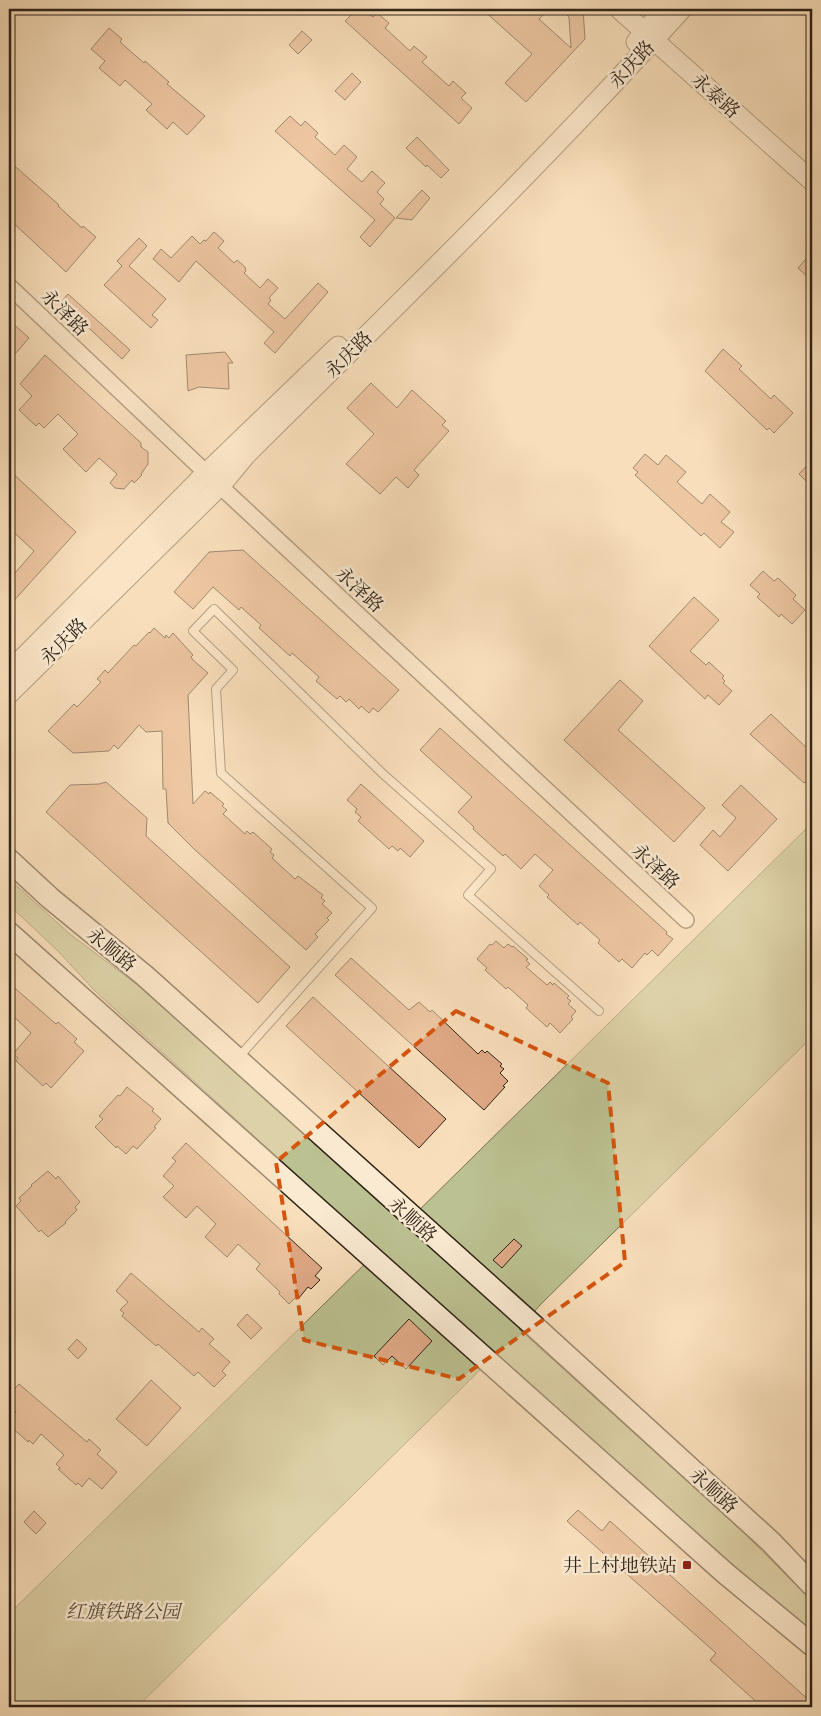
<svg xmlns="http://www.w3.org/2000/svg" width="821" height="1716" viewBox="0 0 821 1716" font-family="Vollkorn,'Noto Serif SC',serif">
<style>
.green{fill:#bcc191;stroke:#767254}
.building{fill:#e0a986;stroke:#302418}
.lines{fill:none;stroke-linecap:round;stroke-linejoin:round}
.service-casing{stroke:#625240;stroke-width:10}
.minor-casing{stroke:#625240;stroke-width:18}
.tertiary-casing{stroke:#625240;stroke-width:21}
.secondary-casing{stroke:#302418;stroke-width:24}
.service{stroke:#faead2;stroke-width:8}
.minor{stroke:#faead2;stroke-width:15}
.tertiary{stroke:#faead2;stroke-width:19}
.secondary{stroke:#faead2;stroke-width:21}
.marked{fill:none;stroke:#d6540d;stroke-width:4;stroke-dasharray:10 6;stroke-linejoin:round}
.poi-dot{fill:#8f2418;stroke:#faead2;stroke-width:2}
.labels{text-anchor:middle;stroke-width:5;stroke-linejoin:round;paint-order:stroke}
.street-label{font-size:19px;fill:#302418;stroke:#faead2}
.poi-label{font-size:19px;fill:#302418;stroke:#faead2;text-anchor:end}
.park-label{font-size:19px;font-style:italic;fill:#534b36;stroke:#faead2}
</style>
<rect width="100%" height="100%" fill="#f8deba"/>
<filter id="stains"><feTurbulence type="fractalNoise" baseFrequency=".004" numOctaves="4"/><feColorMatrix values="0 0 0 0 .2 0 0 0 0 .09 0 0 0 0 .02 0 0 0 .5 -.17"/></filter>
<radialGradient id="worn" r=".72"><stop offset=".6" stop-color="#630" stop-opacity="0"/><stop offset="1" stop-color="#630" stop-opacity=".3"/></radialGradient>
<path class="green" d="M812 823V1037L541 1304 519 1329 740 1529 812 1601V1632L718 1555 495 1354 472 1378 137 1707H9V1614L379 1250 95 991 57 950 9 905V879L71 935 143 989 404 1225Z"/>
<g class="building">
<path d="M357 9H363L373 17 377 13 389 23 385 28 410 51 414 46 427 57 422 62 449 86 453 81 466 93 461 98 472 108 459 124 345 21Z"/>
<path d="M482 9H549L539 19 571 48 569 17 561 9H583L585 39 526 102 505 83 532 54Z"/>
<path d="M109 28 122 39 120 42 144 63 145 61 169 82 167 84 205 116 187 135 173 122 167 129 146 110 152 104 125 80 120 86 99 68 105 61 91 49Z"/>
<path d="M302 31 312 40 298 54 289 45Z"/>
<path d="M352 73 361 82 345 100 335 91Z"/>
<path d="M290 116 301 126 305 121 318 133 315 137 335 155 344 145 357 157 347 169 362 182 372 171 385 183 377 192 384 199 380 204 395 218 370 247 360 237 375 220 275 131Z"/>
<path d="M417 137 449 170 441 178 427 165 426 167 406 148Z"/>
<path d="M9 161 59 205 58 206 82 228 83 226 96 237 66 272 9 219Z"/>
<path d="M422 190 430 198 412 220 396 218Z"/>
<path d="M214 232 224 241 218 248 234 263 237 260 245 267 246 271 244 273 260 288 268 279 278 288 269 298 271 300 268 304 285 319 318 283 328 292 275 353 264 343 274 332 196 261 179 282 153 259 161 249 171 258 192 236 200 244 204 240 206 241Z"/>
<path d="M139 238 147 246 129 266 166 299 152 315 158 320 151 328 104 285 122 266 117 261Z"/>
<path d="M812 252V281L798 268Z"/>
<path d="M68 294 130 350 122 359 61 302Z"/>
<path d="M9 320 29 338 9 361Z"/>
<path d="M723 349 742 366 739 369 771 399 774 395 793 413 774 433 769 428 767 430 705 371Z"/>
<path d="M225 352 233 363H228L229 389 199 387 188 391 186 355Z"/>
<path d="M45 355 141 443V447L148 452V464L141 474 142 475 134 483 132 480 124 489 115 488 110 483 117 474 99 458 86 472 63 449 78 434 58 414 44 428 39 423 36 426 19 410 32 396 20 384Z"/>
<path d="M371 383 397 408 412 390 446 421 442 425 449 431 414 470 419 475 408 488 396 477 380 494 346 464 374 434 347 408Z"/>
<path d="M645 454 658 465 666 455 686 472 677 482 702 504 710 494 730 512 721 522 734 532 720 548 704 533 701 536 635 475 638 472 633 468Z"/>
<path d="M812 460V487L799 474Z"/>
<path d="M9 470 76 532 9 606V580L34 551 9 528Z"/>
<path d="M243 550 399 690 378 712 373 708 369 713 361 706 359 709 349 699 346 702 340 696 337 699 316 681 319 677 292 653 290 656 259 628 261 625 241 607 239 610 213 587 193 609 174 592 209 552Z"/>
<path d="M763 571 774 581 778 578 796 595 793 599 805 610 792 624 781 614 779 617 757 597 760 594 750 585Z"/>
<path d="M694 597 719 620 690 651 706 665 709 662 724 676 722 678 725 681 723 683 732 691 719 705 708 695 705 699 649 646Z"/>
<path d="M154 628 165 638 166 635 169 638 173 633 193 655 191 657 193 660 208 673 188 695 193 804 205 791 209 794 210 792 224 804 222 806 227 810 223 814 245 834 247 831 250 834 253 832 272 849 270 852 274 855 272 858 295 879 298 876 323 895 321 898 325 901 322 904 332 913 327 918 329 920 315 934 318 937 306 950 194 849 168 823 166 789H163L162 731 146 732 139 725 118 749 114 745 109 751 73 753 48 731 74 704 77 707 101 682 97 679 105 670 108 673 134 645 136 646 149 632 150 633Z"/>
<path d="M620 680 643 701 618 730 705 808 674 842 564 740Z"/>
<path d="M771 714 812 753V788L805 782 804 783 750 734Z"/>
<path d="M440 728 667 932 666 934 673 939 658 956 652 950 647 955 645 953 632 968 622 959 619 962 598 943 600 940 580 922 578 925 547 897 549 895 539 886 553 870 535 854 521 869 505 854 503 856 473 829 474 827 458 812 472 797 420 750Z"/>
<path d="M106 782 147 818 146 836 290 967 258 1003 46 812 70 785 99 784Z"/>
<path d="M361 784 424 841 410 857 400 848 398 851 392 846 389 849 358 821 361 817 355 812 357 809 347 800Z"/>
<path d="M741 785 777 819 728 871 700 845 713 830 720 837 736 818 722 805Z"/>
<path d="M496 941 504 948 508 944 512 947 513 946 528 959 526 960 530 964 526 967 547 985 550 982 553 985 554 983 569 996 567 998 571 1001 568 1004 576 1011 571 1017 573 1019 560 1033 550 1023 547 1027 526 1008 528 1005 508 987 506 989 485 970 487 968 477 959 490 944 492 945Z"/>
<path d="M351 958 409 1010 419 1002 430 1012 432 1010 478 1054 482 1050 485 1053 487 1051 502 1064 500 1066 504 1069 500 1073 508 1081 503 1086 505 1087 484 1110 335 975Z"/>
<path d="M9 983 56 1024 58 1022 77 1039 74 1042 84 1051 51 1088 46 1083 43 1086 16 1061 18 1058 13 1054 31 1033 9 1012Z"/>
<path d="M313 997 446 1119 419 1148 286 1026Z"/>
<path d="M127 1087 154 1109 152 1111 161 1119 154 1127 156 1128 137 1149 133 1146 126 1154 117 1146 116 1148 95 1127 103 1119 99 1116 118 1095 120 1096Z"/>
<path d="M186 1143 322 1268 315 1276 320 1280 311 1289 308 1287 298 1299 296 1297 289 1304 279 1294 280 1292 256 1269 260 1264 238 1244 227 1257 205 1237 216 1224 197 1206 186 1218 163 1197 174 1186 163 1176 176 1161 172 1158Z"/>
<path d="M48 1171 56 1179 58 1176 80 1202 75 1207 77 1210 65 1222 66 1223 48 1237 41 1230 39 1232 16 1206 21 1201 19 1198 32 1186 31 1185Z"/>
<path d="M514 1239 522 1246 502 1268 493 1260Z"/>
<path d="M131 1273 199 1332 202 1328 214 1339 209 1344 230 1362 222 1371 226 1375 214 1387 198 1372 194 1376 158 1344 156 1346 122 1316 124 1313 120 1310 128 1302 116 1291Z"/>
<path d="M247 1314 262 1328 251 1339 237 1325Z"/>
<path d="M409 1319 432 1341 406 1369 392 1356 383 1365 374 1356Z"/>
<path d="M77 1339 87 1349 78 1359 68 1349Z"/>
<path d="M151 1380 181 1408 147 1446 116 1419Z"/>
<path d="M19 1384 87 1442 89 1439 101 1450 97 1454 117 1472 102 1489 89 1478 82 1487 78 1483 76 1485 58 1469 60 1468 56 1464 64 1455 41 1434 33 1444 29 1440 28 1442 9 1425V1420L16 1412 9 1406V1395Z"/>
<path d="M578 1510 602 1531 610 1521 812 1703V1707H762L710 1660 716 1653 567 1521Z"/>
<path d="M34 1511 46 1523 36 1534 24 1522Z"/>
</g>
<g class="lines">
<g class="service-casing">
<path id="service" d="M238 1058 372 908 221 773 216 689 233 670 193 631 214 609 383 774 491 869 468 895 599 1011"/>
</g>
<g class="minor-casing">
<path id="minor" d="M9 286 220 486 686 920"/>
</g>
<g class="tertiary-casing">
<g id="tertiary">
<path d="M619 9 812 181"/>
<path d="M636 42 664 9"/>
<path d="M9 672 206 473 338 346"/>
<path d="M9 694 222 484 246 455C393 309 543 164 682 9"/>
</g>
</g>
<g class="secondary-casing">
<g id="secondary">
<path d="M9 860 50 898 145 976 533 1325 771 1542 812 1585"/>
<path d="M9 933 725 1573 812 1645"/>
</g>
</g>
<use href="#service" class="service"/>
<use href="#minor" class="minor"/>
<use href="#tertiary" class="tertiary"/>
<use href="#secondary" class="secondary"/>
</g>
<path d="M0 0H821V1716H0ZM456 1011 608 1083 625 1262 459 1379 304 1340 276 1162Z" fill="#f8deba" fill-opacity=".55" fill-rule="evenodd"/>
<path class="marked" d="M456 1011 608 1083 625 1262 459 1379 304 1340 276 1162Z"/>
<rect class="poi-dot" x="682" y="1560" width="10" height="10" rx="2.5"/>
<g class="labels">
<g class="street-label">
<text transform="translate(631 64) rotate(-47)" y="7">永庆路</text>
<text transform="translate(716 95) rotate(42)" y="7">永泰路</text>
<text transform="translate(65 312) rotate(44)" y="7">永泽路</text>
<text transform="translate(348 354) rotate(-45)" y="7">永庆路</text>
<text transform="translate(360 589) rotate(43)" y="7">永泽路</text>
<text transform="translate(63 641) rotate(-45)" y="7">永庆路</text>
<text transform="translate(656 866) rotate(43)" y="7">永泽路</text>
<text transform="translate(112 949) rotate(39)" y="7">永顺路</text>
<text transform="translate(413 1219) rotate(42)" y="7">永顺路</text>
<text transform="translate(714 1490) rotate(42)" y="7">永顺路</text>
</g>
<g class="poi-label">
<text x="677" y="1572">井上村地铁站</text>
</g>
<g class="park-label">
<text x="123" y="1618">红旗铁路公园</text>
</g>
</g>
<rect width="821" height="1716" fill="none" stroke="#f8deba" stroke-width="30"/>
<rect x="10" y="10" width="801" height="1696" fill="none" stroke="#302418" stroke-width="2.5"/>
<rect x="15" y="15" width="791" height="1686" fill="none" stroke="#302418"/>
<rect width="100%" height="100%" filter="url(#stains)"/>
<rect width="100%" height="100%" fill="url(#worn)"/>
</svg>
